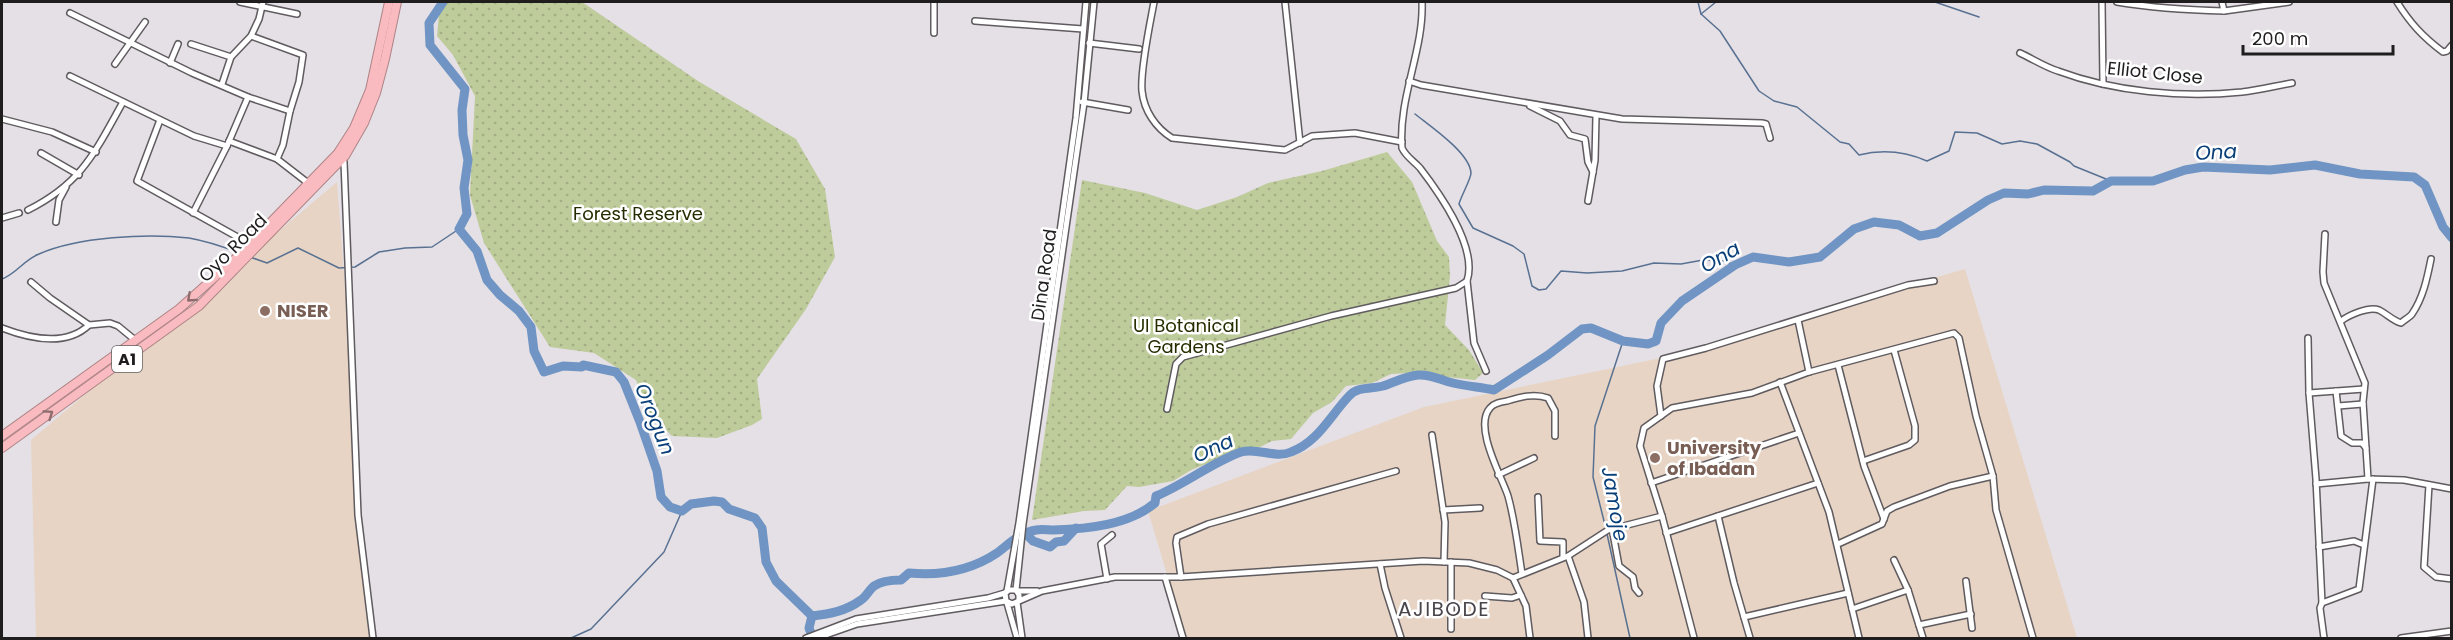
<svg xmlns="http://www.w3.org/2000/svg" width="2453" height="640" viewBox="0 0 2453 640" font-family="Poppins,sans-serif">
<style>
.education{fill:#e7d4c4}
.park{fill:url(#park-dots)}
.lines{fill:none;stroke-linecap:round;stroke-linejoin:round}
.stream{stroke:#587192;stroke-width:1.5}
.river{stroke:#7095c4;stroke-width:9}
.minor-casing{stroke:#5f5b5f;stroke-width:8}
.highway-casing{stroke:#ad8487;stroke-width:10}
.minor{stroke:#fff;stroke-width:5}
.highway{stroke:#f9bbbf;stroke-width:8}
.oneway{stroke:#8c6c6e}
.education-dot{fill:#8d6e63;stroke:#fff;stroke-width:2}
.labels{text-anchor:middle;stroke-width:5;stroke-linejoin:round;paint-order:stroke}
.shield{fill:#fff;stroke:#626162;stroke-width:1.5}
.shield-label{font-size:16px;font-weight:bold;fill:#1f1d1e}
.street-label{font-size:18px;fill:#1f1d1e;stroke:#fff}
.park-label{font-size:18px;fill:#252d00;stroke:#fff}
.education-label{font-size:18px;font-weight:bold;fill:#785e54;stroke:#fff;text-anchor:start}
.water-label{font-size:20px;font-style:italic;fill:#093f79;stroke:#fff}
.neighbourhood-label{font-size:20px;letter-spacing:1.5px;fill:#494449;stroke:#fff}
</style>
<defs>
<pattern id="park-dots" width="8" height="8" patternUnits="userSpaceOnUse" patternTransform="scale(1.5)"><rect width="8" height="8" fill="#becb9a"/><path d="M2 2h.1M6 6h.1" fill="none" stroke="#a3ae84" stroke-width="1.8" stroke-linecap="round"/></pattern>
</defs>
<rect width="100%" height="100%" fill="#e5e0e5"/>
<g class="education">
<path d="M337 182 371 638H36L31 440Z"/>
<path d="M1965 269 2077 638H1186L1148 511 1424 407 1661 358Z"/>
</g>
<g class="park">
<path d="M440 2H582L698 81 796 139 825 189 835 257 806 309 757 379 762 419 752 425 717 438 672 436 650 415 636 380 594 353 550 347 484 243 470 195 475 96 453 55 437 36Z"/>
<path d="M1387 152 1412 182 1437 241 1449 257 1450 276 1445 325 1469 350 1483 373 1475 380 1409 373 1391 374 1372 383 1346 386 1332 402 1313 413 1291 439 1272 441 1252 451 1223 457 1191 470 1173 481 1139 487 1127 486 1105 510 1084 511 1032 520 1082 180 1145 193 1197 210 1237 197 1268 183 1322 171Z"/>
</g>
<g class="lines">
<g class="stream">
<path d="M1698 2 1701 14 1720 31 1759 91 1774 101 1797 107 1840 142 1849 144 1859 155C1883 149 1904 151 1927 161L1949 151 1955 132 1977 133 2002 144 2020 141 2037 144 2070 162 2074 166 2111 181"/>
<path d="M1935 2 1979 17"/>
<path d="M1701 14 1716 2"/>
<path d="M1415 114C1430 126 1470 153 1471 173 1471 179 1461 196 1459 204L1473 228 1513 246 1524 254 1532 286 1539 290 1546 289 1561 271 1587 273 1622 271 1654 263 1681 264 1703 260 1724 261 1735 265"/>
<path d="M250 257 267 263 298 248 339 268 355 267 379 252 405 248 432 247 459 229"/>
<path d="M2 279C16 274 25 259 39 254 77 237 147 233 189 238 206 241 221 246 237 252"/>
<path d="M1606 529 1593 477 1595 426 1623 341"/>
<path d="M1607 534 1630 638"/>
<path d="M571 638 591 629 664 552 682 511"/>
</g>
<g class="river">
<path d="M443 2 429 23 430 45 465 89 462 110 463 135 468 160 464 188 467 214 459 229 477 251 487 280 500 295 519 311 531 327 534 351 544 372 563 366 582 367 583 365 616 372 624 382 640 422 657 471 661 497 670 507 682 511 691 504 714 501 722 502 729 509 755 518 762 528 766 562 776 581 812 616"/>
<path d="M1026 534 1033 541 1050 547 1056 542 1064 541 1076 528"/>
<path d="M812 616C830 614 846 611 861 600 866 597 869 590 874 586 881 581 892 580 901 580L909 573C941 576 970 571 997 553 1009 544 1019 533 1036 530 1041 529 1048 530 1054 530 1087 529 1129 525 1155 503L1156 496C1185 484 1211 463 1241 452 1257 447 1275 459 1291 452 1318 442 1330 416 1349 396 1358 386 1372 389 1383 386 1395 382 1406 376 1418 375 1430 374 1438 379 1449 382 1464 386 1479 387 1494 390L1548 355 1582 329 1591 328 1623 341 1648 344 1656 341 1661 323 1682 301 1735 265 1753 257 1789 262 1820 257 1854 229 1874 222 1899 225 1920 236 1937 233 1988 200 2004 193 2028 194 2044 190 2093 191 2111 181H2153L2185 170 2203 167 2270 170 2315 165 2360 174 2414 177 2425 185 2443 227 2452 238"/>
<path d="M812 616 809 628 813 638"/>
</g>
<g class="minor-casing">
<g id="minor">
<path d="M240 2 297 14"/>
<path d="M1154 2C1150 24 1140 70 1142 91 1144 111 1156 128 1172 138L1285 150 1312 136 1355 133 1402 142"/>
<path d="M1285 2 1300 143"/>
<path d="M2102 2 2103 84"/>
<path d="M2117 2C2153 8 2188 10 2224 11L2222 2"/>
<path d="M2397 2C2410 23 2423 37 2443 52L2447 51 2452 45"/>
<path d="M2224 11 2289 2"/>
<path d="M70 13 192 73 248 97 290 111 299 82 303 55 251 36"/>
<path d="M975 21 1083 29"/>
<path d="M934 33V2"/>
<path d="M1089 43 1139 49"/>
<path d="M191 44 231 57"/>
<path d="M2020 53C2033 59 2045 67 2058 71 2114 92 2183 98 2242 92 2258 90 2275 86 2292 83"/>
<path d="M170 63 178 44"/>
<path d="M115 64 145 22"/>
<path d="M70 76 194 136 227 146"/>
<path d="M1409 81 1421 85 1622 119 1762 123 1766 124 1770 138"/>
<path d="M222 84 231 57 251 36 259 19 263 2"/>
<path d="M1082 102 1128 110"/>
<path d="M1530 106 1560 121 1570 135 1585 139 1588 162 1593 172"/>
<path d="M2 119 52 132 96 152"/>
<path d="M160 120 137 181 250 244"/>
<path d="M229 141 277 159 308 183"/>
<path d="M41 153 79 175"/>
<path d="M341 156 344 162 358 515 373 638"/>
<path d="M277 159 283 145 290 111"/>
<path d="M1588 201 1595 160 1596 116"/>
<path d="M28 210C82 183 95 152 123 102"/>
<path d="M193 213 227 146 248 97"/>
<path d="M2 218 19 213"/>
<path d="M56 222 59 200 66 187"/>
<path d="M2325 234 2323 272 2324 283 2365 383 2363 402 2368 479 2404 480 2452 489"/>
<path d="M1467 281 1474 343 1486 371"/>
<path d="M31 282 50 298 89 325 110 323 118 326 135 340"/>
<path d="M1798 320 1809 372"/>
<path d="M2341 321C2349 315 2369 306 2379 310 2387 314 2392 320 2401 323 2404 320 2410 317 2412 314 2423 298 2427 279 2431 259"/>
<path d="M2 328C28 338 66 347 89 325"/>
<path d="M2308 338 2309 393 2316 479 2322 603 2320 608 2324 638"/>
<path d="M1838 365 1864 466 1884 519"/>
<path d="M1780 382 1829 512 1859 638"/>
<path d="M2336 391 2341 436 2352 443H2362L2366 448"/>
<path d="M2309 393 2364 389"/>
<path d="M2338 406 2363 404"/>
<path d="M1167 409 1176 364 1183 357 1331 316 1456 288 1467 281C1478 248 1440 194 1420 168 1414 161 1406 157 1402 148 1398 98 1424 50 1422 2"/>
<path d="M1661 416 1657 386 1663 359 1706 348 1908 285 1934 281"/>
<path d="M1432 435 1445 522 1444 562"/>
<path d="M1863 461 1909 445 1915 440V426L1894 350"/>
<path d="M1498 475 1534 458"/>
<path d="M1651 483 1799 433"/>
<path d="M2316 484 2368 479"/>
<path d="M2429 485 2424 567 2436 577 2452 579"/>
<path d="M1538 497 1540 541 1563 542V556"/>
<path d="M1443 510 1480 508"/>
<path d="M1718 516 1734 583 1750 638"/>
<path d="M1612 528 1619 566 1633 577 1635 588 1639 593"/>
<path d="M1666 533 1818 483"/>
<path d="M1838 544 1882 524 1887 511 1894 507 1950 486 1993 476"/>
<path d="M2319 547 2354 541 2364 545"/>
<path d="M1568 556 1584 602 1588 638"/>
<path d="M1894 560 1908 590 1923 638"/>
<path d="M1380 564 1385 588 1401 638"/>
<path d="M1522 574C1518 548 1515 521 1508 496 1502 477 1473 427 1490 408 1494 403 1501 402 1507 401 1520 397 1534 393 1548 398L1555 411V436"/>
<path d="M1165 577 1183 638"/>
<path d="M1181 577 1176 543 1177 537 1208 524 1396 471"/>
<path d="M1513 578 1568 556 1608 530 1662 516"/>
<path d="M1107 579 1101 544 1112 535"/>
<path d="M1966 581 1972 628"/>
<path d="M1016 590 1023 524 1084 103 1094 2"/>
<path d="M1007 591 1019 523 1076 118 1086 2"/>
<path d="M1017 591H1037"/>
<path d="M1485 596 1512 598 1521 595"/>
<path d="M1019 600V595L1016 590H1009L1005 593 1006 601 1012 604 1042 591 1115 577H1181L1423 561 1469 563 1497 570 1513 578 1526 606 1530 638"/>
<path d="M1017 602 1022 638"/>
<path d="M1007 603 1017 638"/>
<path d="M2322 603 2359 589 2373 479"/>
<path d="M1852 609 1908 590"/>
<path d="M1744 617 1848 593"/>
<path d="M1919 625 1971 614"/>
<path d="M1451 629V562"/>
<path d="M806 638 856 619 988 598 1005 593"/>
<path d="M817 638 857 624 1006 601"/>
<path d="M1694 638 1662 516 1640 446 1644 428 1672 408 1752 393 1809 372 1954 333 1959 338 1976 416 1993 476 1996 510 2033 638"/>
<path d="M2401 638 2452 631"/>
</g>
</g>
<g class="highway-casing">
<g id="highway">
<path d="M2 436 179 309 235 259 338 153 354 128 370 90 389 2"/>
<path d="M2 448 199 306 345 156 364 123 376 93 385 59 397 2"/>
</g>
</g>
<use href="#minor" class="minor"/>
<use href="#highway" class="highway"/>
</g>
<defs><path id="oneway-chevron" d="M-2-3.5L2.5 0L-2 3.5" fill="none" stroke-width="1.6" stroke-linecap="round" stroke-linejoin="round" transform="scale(1.5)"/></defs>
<g class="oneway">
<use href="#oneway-chevron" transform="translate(191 298) rotate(138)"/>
<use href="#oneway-chevron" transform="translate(49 414) rotate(-35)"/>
</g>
<g class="education-dot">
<circle cx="265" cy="311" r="6"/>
<circle cx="1655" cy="458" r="6"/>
</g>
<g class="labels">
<rect class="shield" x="112" y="346" width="30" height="26" rx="4.5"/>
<g class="shield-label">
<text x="127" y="365">A1</text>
</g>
<g class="street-label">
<text transform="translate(2155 73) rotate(6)" y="6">Elliot Close</text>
<text transform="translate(233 248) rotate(-45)" y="6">Oyo Road</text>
<text transform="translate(1044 275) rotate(-82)" y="6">Dina Road</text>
</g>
<g class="park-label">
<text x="638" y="220">Forest Reserve</text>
<text x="1186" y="332">UI Botanical<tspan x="1186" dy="21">Gardens</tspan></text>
</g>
<g class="education-label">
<text x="277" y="317">NISER</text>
<text x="1667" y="454">University<tspan x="1667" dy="21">of Ibadan</tspan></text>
</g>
<g class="water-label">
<text transform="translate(2216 152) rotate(-3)" y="7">Ona</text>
<text transform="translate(1720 257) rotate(-30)" y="7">Ona</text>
<text transform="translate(655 419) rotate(68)" y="7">Orogun</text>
<text transform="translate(1213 448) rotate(-25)" y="7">Ona</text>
<text transform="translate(1615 504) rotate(80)" y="7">Jamoje</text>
</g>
<g class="neighbourhood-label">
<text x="1444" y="616">AJIBODE</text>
</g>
</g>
<rect width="2453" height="640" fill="none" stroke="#1f1d1e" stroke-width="6"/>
<path d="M2243 45v9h150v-9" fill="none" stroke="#1f1d1e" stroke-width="3"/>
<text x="2252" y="45" font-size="18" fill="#1f1d1e" stroke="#ffffff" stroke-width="4.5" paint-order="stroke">200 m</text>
</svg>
